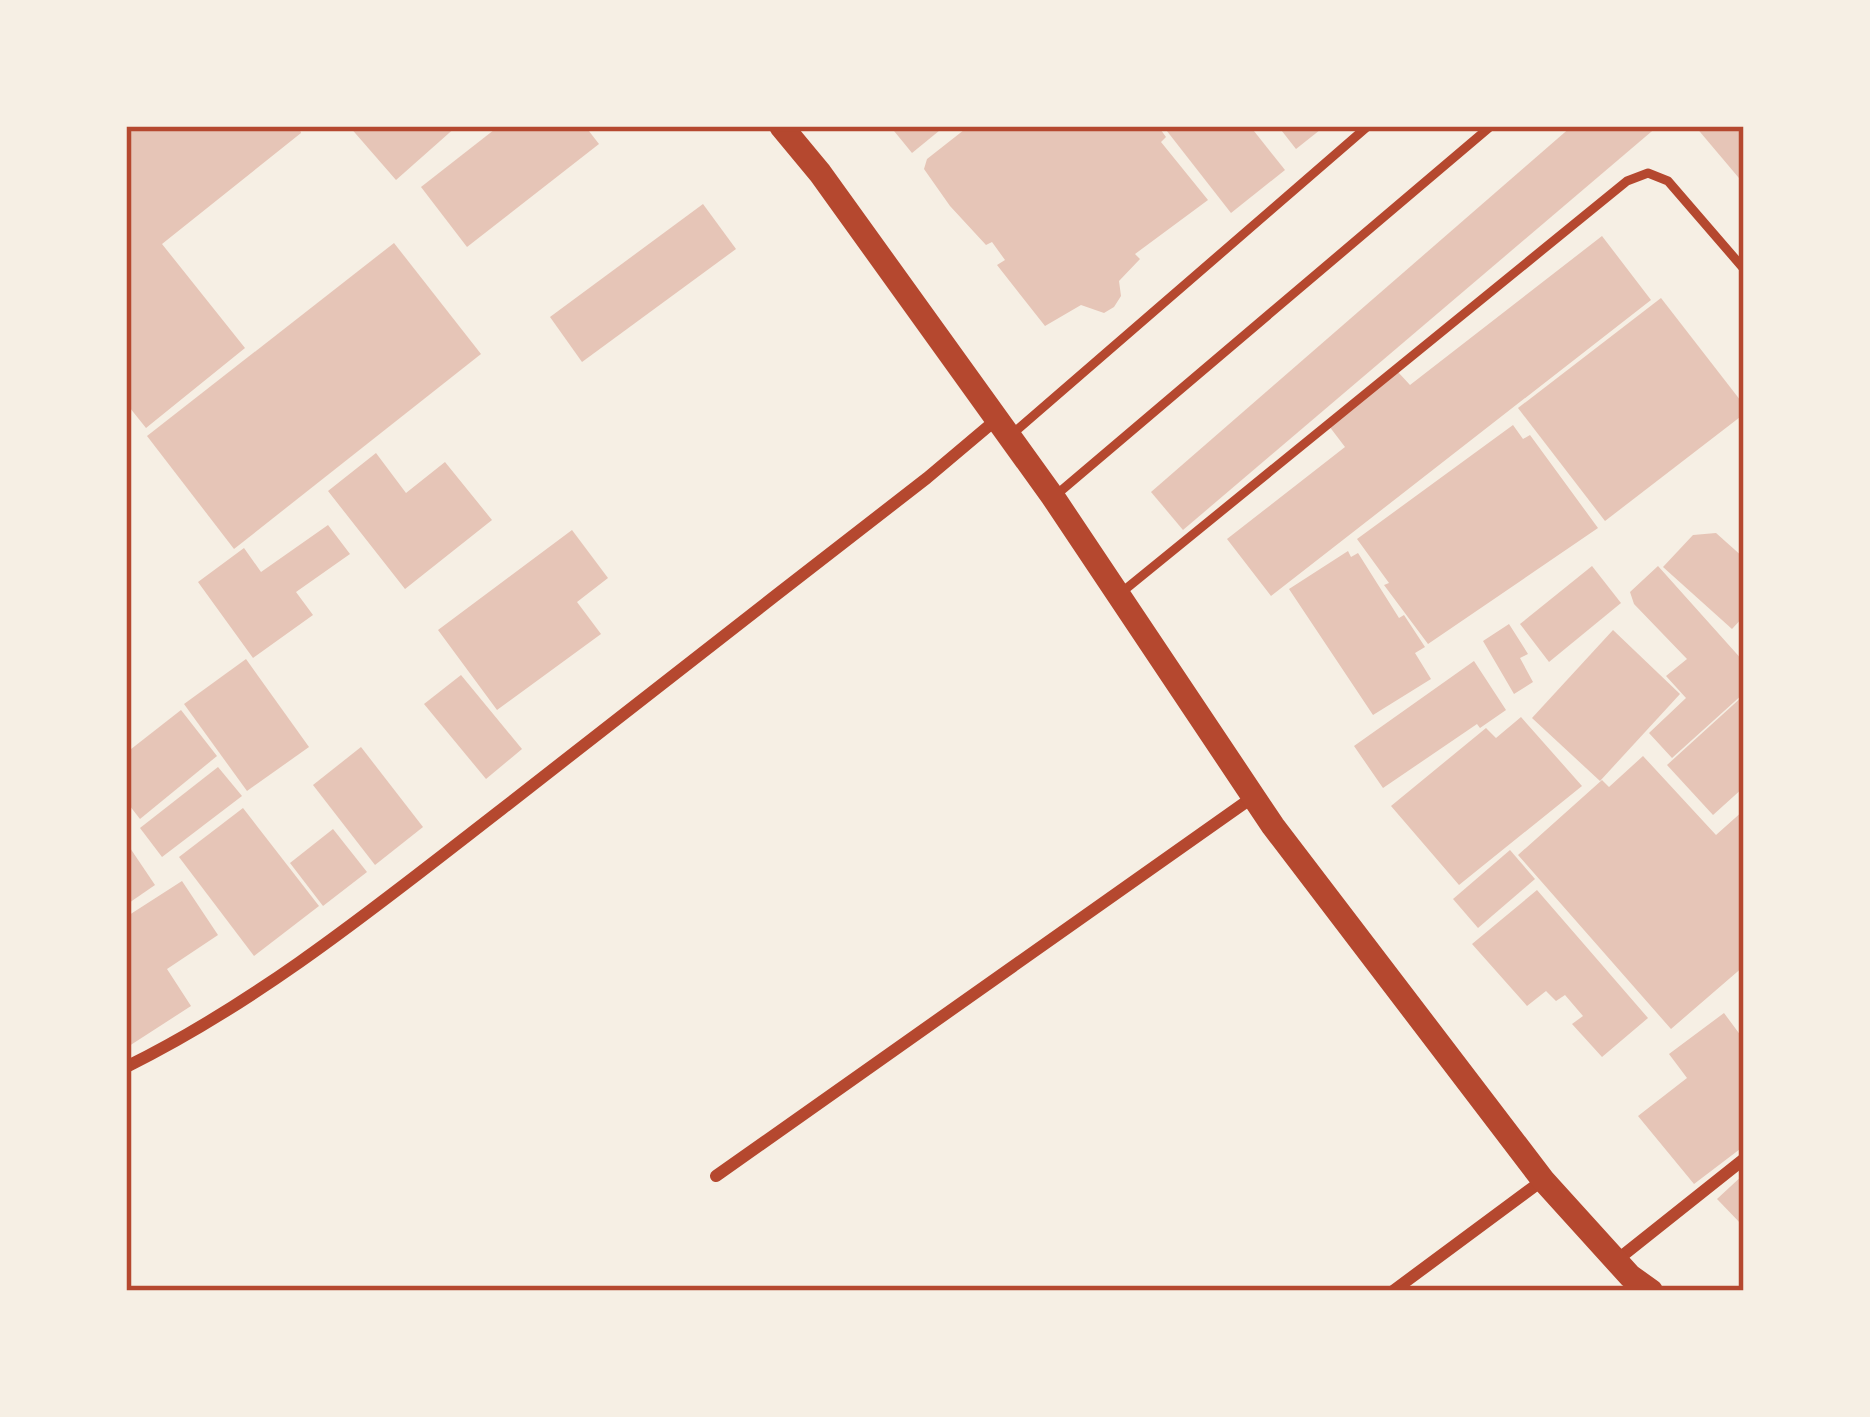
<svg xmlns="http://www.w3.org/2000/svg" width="1870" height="1417" viewBox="0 0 1870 1417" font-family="Rubik,sans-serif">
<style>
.building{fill:#e6c5b7}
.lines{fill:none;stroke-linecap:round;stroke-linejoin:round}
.service{stroke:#b5482f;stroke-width:9}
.minor{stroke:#b5482f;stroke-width:12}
.secondary{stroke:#b5482f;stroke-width:24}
.neatline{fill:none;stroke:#b5482f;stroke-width:4.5}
</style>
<rect width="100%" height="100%" fill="#f6efe4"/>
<g class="building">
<path d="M126 126H299L301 133 162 244 245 348 146 428 126 403Z"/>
<path d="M349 126H457L396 180Z"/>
<path d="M499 126H585L599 144 467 247 421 187Z"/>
<path d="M890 126H945L912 153Z"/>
<path d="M969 126H1158L1166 137 1161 142 1208 200 1135 254 1140 259 1119 281 1121 296 1114 307 1104 313 1081 305 1045 326 997 265 1005 260 992 242 986 245 950 206 924 169 927 159Z"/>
<path d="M1163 126H1250L1285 170 1231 213Z"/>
<path d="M1278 126H1325L1296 149Z"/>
<path d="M1572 126H1658L1183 530 1151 492Z"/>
<path d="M1695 126H1744V184Z"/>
<path d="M703 204 736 249 582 362 550 317Z"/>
<path d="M1602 236 1651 300 1271 596 1227 539 1345 447 1329 426 1398 372 1410 385Z"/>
<path d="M394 243 481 354 234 549 147 436Z"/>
<path d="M1661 298 1744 405V414L1605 521 1518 408Z"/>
<path d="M1513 425 1523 439 1530 435 1598 528 1428 644 1384 585 1389 583 1357 539Z"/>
<path d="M376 453 406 493 445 462 492 520 405 589 328 491Z"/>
<path d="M328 525 350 554 296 592 313 615 253 658 198 582 244 548 261 572Z"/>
<path d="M572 530 608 578 577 602 601 634 497 710 438 630Z"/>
<path d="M1716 533 1744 558V616L1732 629 1663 567 1693 535Z"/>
<path d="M1348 551 1351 557 1358 553 1399 618 1404 615 1425 647 1415 653 1431 679 1373 715 1289 589Z"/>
<path d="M1592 566 1621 603 1549 662 1520 624Z"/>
<path d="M1658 566 1744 662V693L1672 758 1649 733 1686 698 1666 676 1687 659 1634 604 1630 592Z"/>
<path d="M1509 624 1528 654 1520 658 1533 682 1514 694 1483 641Z"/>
<path d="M1613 630 1680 694 1600 781 1532 718Z"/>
<path d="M246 659 309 747 247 791 184 704Z"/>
<path d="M1474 661 1506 710 1480 728 1477 724 1383 788 1354 746Z"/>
<path d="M461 675 522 749 486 779 424 704Z"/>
<path d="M1744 695V787L1713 815 1667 765Z"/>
<path d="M181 710 217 756 140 819 126 801V753Z"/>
<path d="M1521 717 1582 786 1459 885 1391 806 1486 728 1496 738Z"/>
<path d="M361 747 423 827 375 865 313 785Z"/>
<path d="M1643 756 1716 835 1744 810V966L1671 1029 1518 855 1602 780 1609 787Z"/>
<path d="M218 767 242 796 162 857 140 828Z"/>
<path d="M243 808 319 906 254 956 179 857Z"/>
<path d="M333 829 367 872 323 906 290 863Z"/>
<path d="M126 842 155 885 126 905Z"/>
<path d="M1510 850 1535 879 1478 928 1453 899Z"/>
<path d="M182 881 218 935 167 969 191 1006 126 1048V917Z"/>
<path d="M1537 890 1648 1018 1602 1057 1572 1024 1583 1016 1565 995 1556 1001 1546 991 1527 1006 1472 944Z"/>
<path d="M1724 1013 1744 1040V1146L1694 1184 1638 1116 1687 1078 1669 1054Z"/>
<path d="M1744 1174V1227L1717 1199Z"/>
</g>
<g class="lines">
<g class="service">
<path d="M1010 436 1368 126"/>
<path d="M1056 495 1491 126"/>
<path d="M1122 592 1627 181 1648 173 1668 181 1744 269"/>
</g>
<g class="minor">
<path d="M126 1067C262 1000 383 901 502 809 644 698 785 588 927 478L997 419"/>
<path d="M716 1176 1253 797"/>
<path d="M1617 1260 1744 1159"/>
<path d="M1393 1291 1543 1180"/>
</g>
<path class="secondary" d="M781 126 820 173 1053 497 1273 826 1543 1180 1630 1276 1651 1291"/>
</g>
<rect width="1870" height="1417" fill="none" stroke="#f6efe4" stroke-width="258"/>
<rect x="129" y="129" width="1612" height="1159" class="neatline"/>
</svg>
